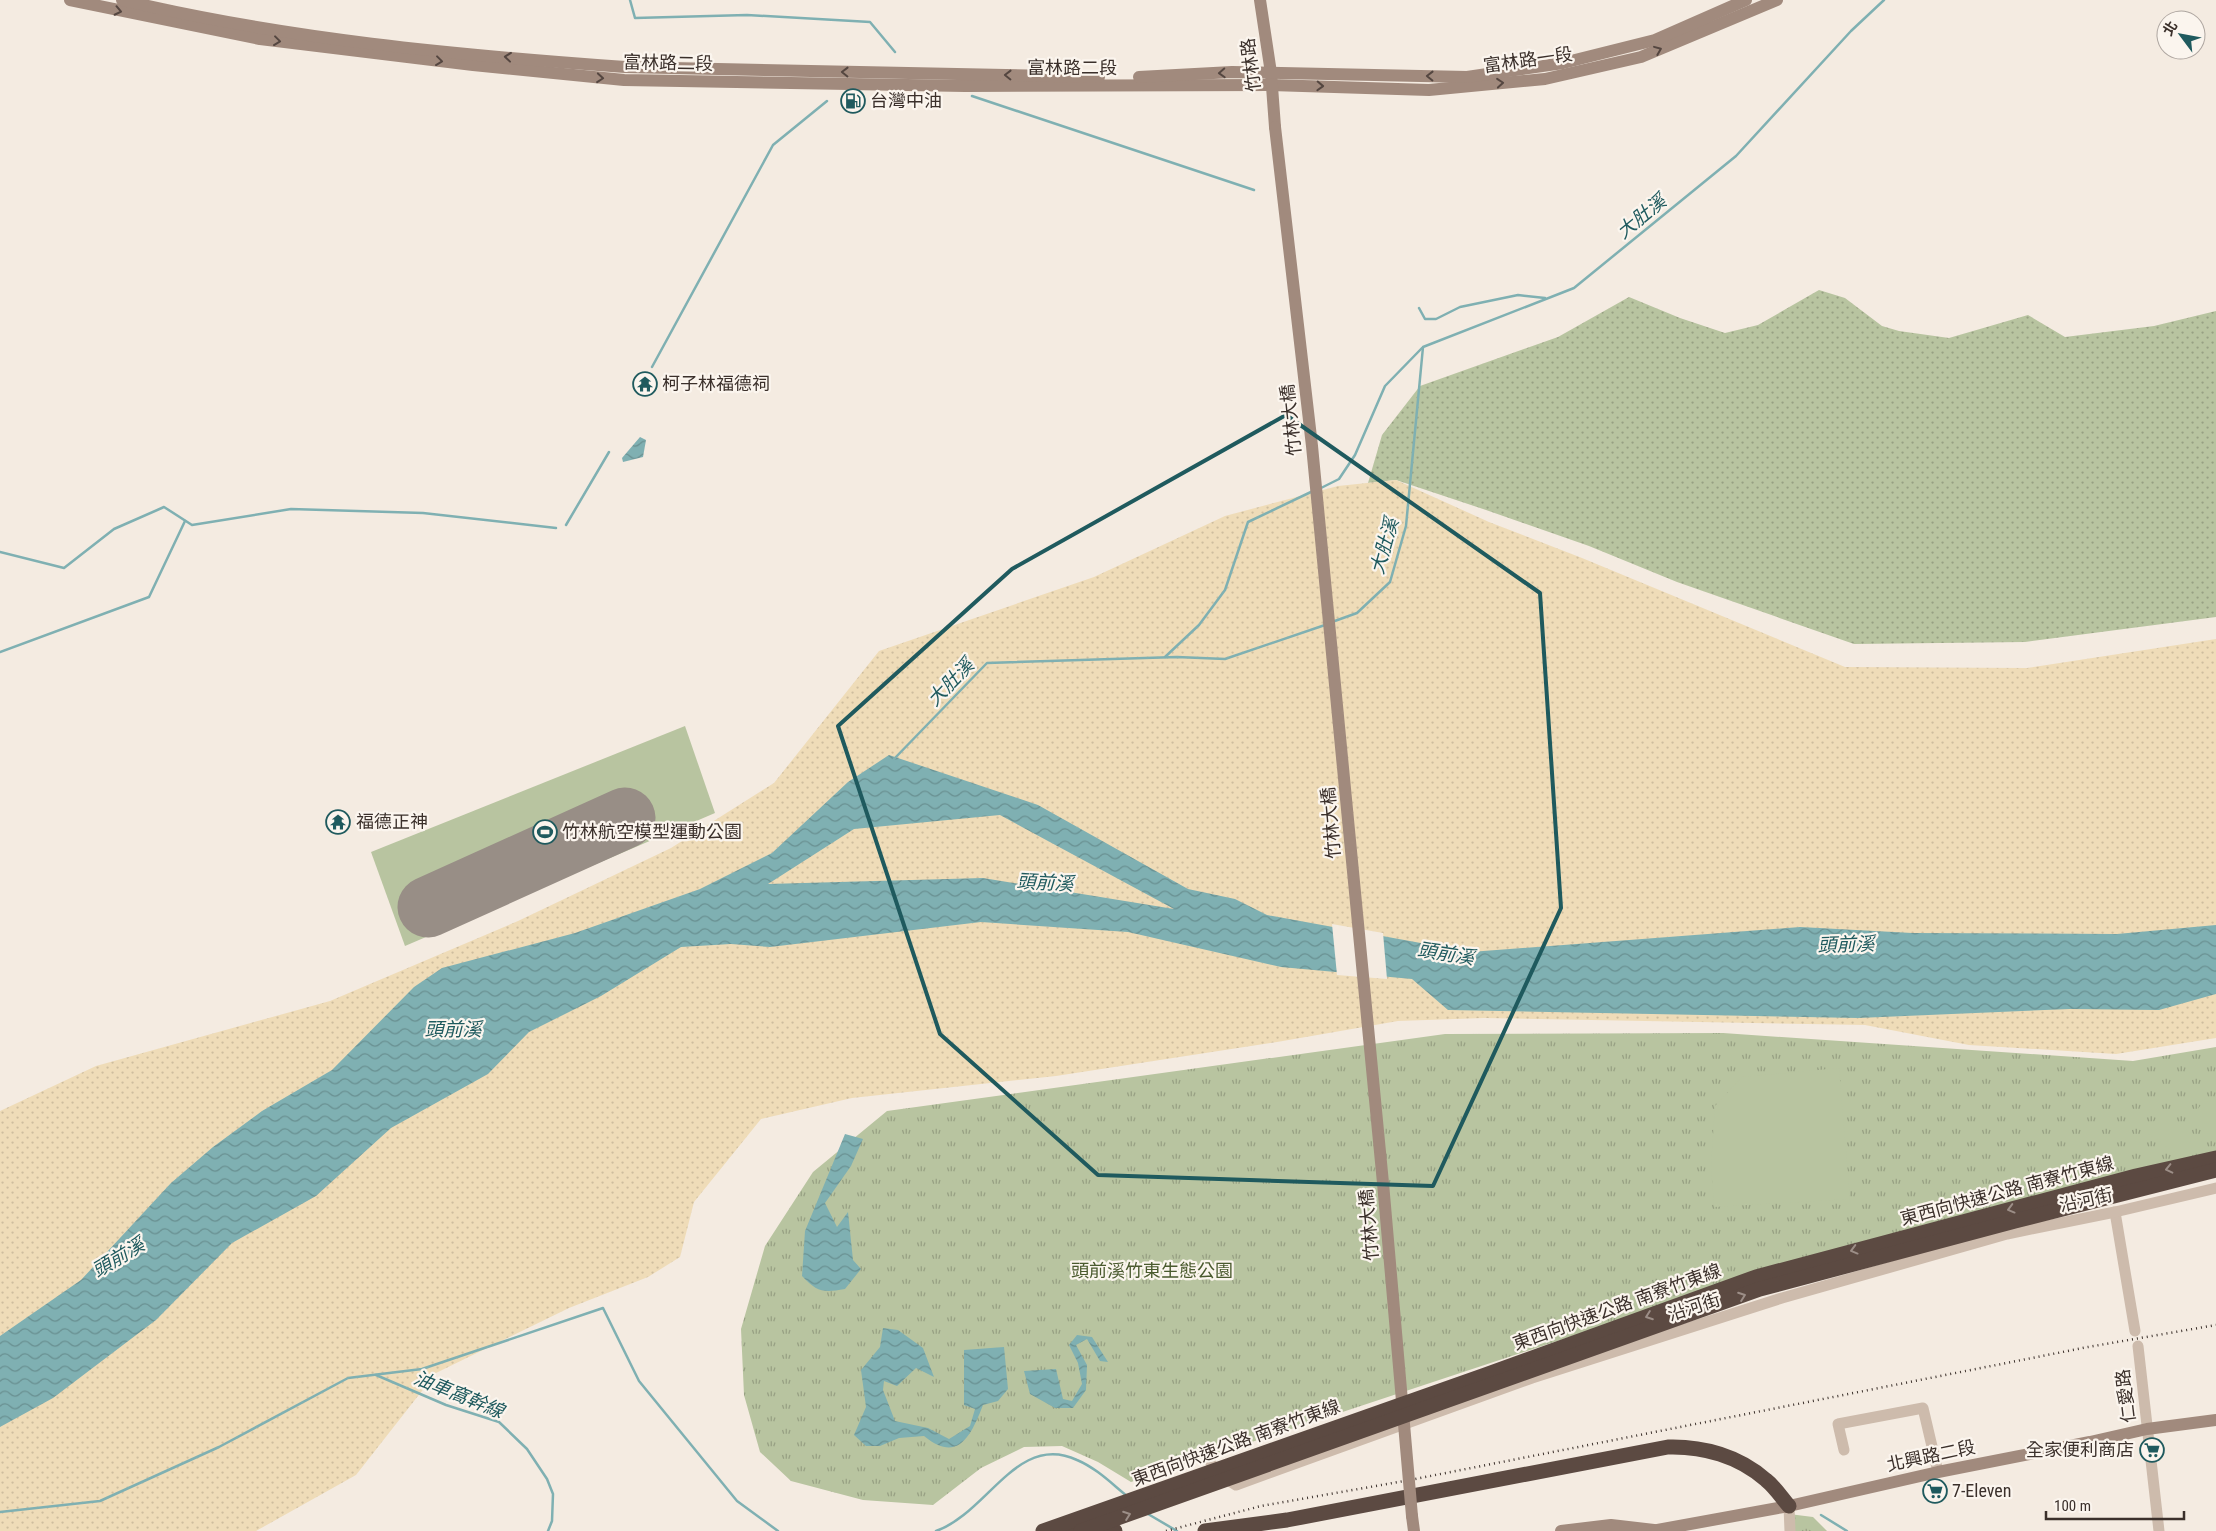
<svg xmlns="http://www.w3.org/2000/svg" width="2216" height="1531" viewBox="0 0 2216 1531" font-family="'Roboto Condensed','Noto Sans TC',sans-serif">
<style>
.grass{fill:url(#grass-dots)}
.sand{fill:url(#sand-dots)}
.park{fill:url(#park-tufts)}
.pitch{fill:#b8c4a0}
.water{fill:url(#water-waves);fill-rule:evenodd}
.pier{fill:#f4ebe1}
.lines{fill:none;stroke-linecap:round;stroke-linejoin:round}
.stream{stroke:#7fb0b2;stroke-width:2.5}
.runway{stroke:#988e86;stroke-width:61}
.street{stroke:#cdbbac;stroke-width:11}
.secondary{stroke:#a18a7d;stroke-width:12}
.highway{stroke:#5c4a42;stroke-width:15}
.rail{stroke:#3b302b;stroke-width:2.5;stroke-dasharray:1 4;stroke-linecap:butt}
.secondary-bridge{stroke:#a18a7d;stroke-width:12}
.highway-bridge{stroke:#5c4a42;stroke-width:15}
.oneway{stroke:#544640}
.oneway2{stroke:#9c8e87}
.marked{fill:none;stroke:#1f5a5e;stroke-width:4;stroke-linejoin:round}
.labels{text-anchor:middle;stroke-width:4.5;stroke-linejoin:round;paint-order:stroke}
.street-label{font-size:18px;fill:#3b302b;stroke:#fbf5ee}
.poi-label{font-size:18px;fill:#3b302b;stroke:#fbf5ee;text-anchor:start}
.park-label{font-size:18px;fill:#4a5a2e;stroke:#fbf5ee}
.water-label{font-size:19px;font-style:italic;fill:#1f5a5e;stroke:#fbf5ee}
</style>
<defs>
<pattern id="grass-dots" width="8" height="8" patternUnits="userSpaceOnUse" patternTransform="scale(1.25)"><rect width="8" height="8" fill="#b8c4a0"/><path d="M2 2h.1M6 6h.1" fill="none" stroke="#97a083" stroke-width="1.8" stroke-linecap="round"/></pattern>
<pattern id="sand-dots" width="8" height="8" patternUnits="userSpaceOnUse" patternTransform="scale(1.25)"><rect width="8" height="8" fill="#efdcb8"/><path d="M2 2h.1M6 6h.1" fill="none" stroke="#cebd9e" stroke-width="1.8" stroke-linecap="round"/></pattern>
<pattern id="park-tufts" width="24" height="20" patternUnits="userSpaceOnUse" patternTransform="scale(1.25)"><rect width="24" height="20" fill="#b8c4a0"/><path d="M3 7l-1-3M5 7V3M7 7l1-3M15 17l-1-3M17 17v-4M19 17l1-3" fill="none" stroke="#97a083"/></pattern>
<pattern id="water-waves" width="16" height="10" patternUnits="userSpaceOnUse" patternTransform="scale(1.25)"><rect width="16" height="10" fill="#7fb0b2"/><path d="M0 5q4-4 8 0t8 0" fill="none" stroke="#699091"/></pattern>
</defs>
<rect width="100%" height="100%" fill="#f4ebe1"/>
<path class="grass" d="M1819 290 1845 298 1882 326 1899 331 1949 338 2028 315 2065 337 2154 326 2216 311V617L2025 642 1854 644 1677 582 1589 546 1486 510 1396 480 1368 483 1382 435 1420 386 1558 337 1629 297 1680 318 1725 333 1758 325Z"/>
<path class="sand" d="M1396 480 1489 522 1582 558 1845 667 2027 668 2216 639V1038L2116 1054 1969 1045 1865 1025 1484 1018 1398 1021 1277 1042 1056 1076 852 1098 761 1119 694 1202 680 1257 648 1277 569 1308 436 1373 356 1475 256 1531H0V1111L96 1066 330 1001 518 921 671 848 774 783 879 651 1094 577 1225 516 1338 486Z"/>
<g class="park">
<path d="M1723 1033 2133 1061 2216 1047V1161L1639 1314 1131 1482 1098 1462 1062 1446 1024 1447 981 1468 933 1505 863 1500 791 1481 760 1452 744 1395 741 1329 765 1246 813 1172 887 1111 1445 1034Z"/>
<path d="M1789 1514 1813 1517 1827 1531H1790Z"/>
</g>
<g class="pitch">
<path d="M685 726 715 813 405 946 371 852Z"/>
<path d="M1839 1068 1850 1199 1714 1207 1711 1166 1715 1106 1742 1077Z"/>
<path d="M2205 1099 2216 1107V1139L2190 1120Z"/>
<path d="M2162 1111 2195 1135 2180 1156 2146 1132Z"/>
</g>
<g class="water">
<path d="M640 437 646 440 643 457 623 462 622 458Z"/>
<path d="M889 755 1038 805 1188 889 1235 899 1267 915 1470 952 1800 927 1912 933 2117 934 2216 925V994L2159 1010 2070 1009 1858 1018 1448 1010 1412 979 1281 967 1128 932 981 922 770 947 731 944 681 947 601 996 529 1032 488 1074 391 1128 316 1196 232 1243 156 1320 53 1398 0 1427V1336L81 1280 171 1183 213 1147 262 1111 332 1070 414 987 442 968 575 933 700 889 772 853 848 782ZM1000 815 1174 909 983 878 768 884 854 829Z"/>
<path d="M845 1134 863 1139 851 1166 825 1203 837 1227 848 1212 853 1260 861 1269 845 1289C823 1293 817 1292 802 1276L805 1231Z"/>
<path d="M883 1328 898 1330 923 1348 934 1377 916 1368 897 1386 884 1381 883 1390 895 1421 928 1428 949 1439 970 1426 975 1409 964 1405V1350L1004 1347 1008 1389 998 1401 983 1405C971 1436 958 1464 924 1436L899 1438 880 1446H866L854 1435 866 1407 861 1370 880 1347Z"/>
<path d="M1077 1335 1092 1337 1108 1362 1100 1361 1087 1339 1076 1345 1087 1365 1086 1390 1073 1408H1055L1030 1394 1024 1371 1056 1369 1063 1399 1072 1401 1082 1384 1078 1363 1069 1345Z"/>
</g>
<path class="pier" d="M1332 924 1383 933 1387 979 1337 975Z"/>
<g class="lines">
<g class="stream">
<path d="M630 0 635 18 747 15 870 22 895 52"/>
<path d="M972 96 1254 190"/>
<path d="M1419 308 1425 319H1436L1460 307 1518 295 1545 298"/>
<path d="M652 367 773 145 827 101"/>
<path d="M1321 488 1339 479 1355 455 1385 386 1422 348"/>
<path d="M566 525 609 452"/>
<path d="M0 552 64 568 114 529 164 507 192 525 291 509 423 513 556 528"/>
<path d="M1332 622 1357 613 1390 582 1406 526 1423 347 1574 288 1736 156 1851 31 1884 0"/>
<path d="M0 652 149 597 185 521"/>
<path d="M1165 657 1199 625 1225 590 1248 522 1313 491"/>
<path d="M894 759 987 663 1177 657 1225 659 1325 625"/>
<path d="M376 1375 446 1405 499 1422 527 1449 547 1479 553 1494 552 1521 548 1531"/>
<path d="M0 1512 100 1501 219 1447 348 1378 422 1369 603 1308 639 1381 737 1501 778 1531"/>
<path d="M1148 1514 1177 1531"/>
<path d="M1821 1515 1847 1531"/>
<path d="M936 1531C988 1513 1017 1432 1077 1460 1096 1468 1111 1483 1127 1496"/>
</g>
<path class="runway" d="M428 907 625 818"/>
<g class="street">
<path d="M2115 1212 2135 1331"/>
<path d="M2138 1346 2159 1531"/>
<path d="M1844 1450 1838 1424 1923 1408 1938 1472"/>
<path d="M1206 1455 1217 1473 1236 1485 1532 1378 1782 1298 2007 1234 2115 1212 2216 1188"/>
<path d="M1789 1506 1790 1531"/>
</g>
<g class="secondary">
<path d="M70 0 260 39 473 65 624 80 965 86 1271 85 1429 90 1545 79 1641 57 1777 0"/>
<path d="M122 0C286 39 456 55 625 67L1099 77"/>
<path d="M1260 0 1271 73 1275 127"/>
<path d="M1139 77 1232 72 1467 77 1563 63 1655 40 1746 0"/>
<path d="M1412 1516 1414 1531"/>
<path d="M1561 1531 1611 1525 1654 1530"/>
<path d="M1652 1531 1789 1506 1938 1472 2090 1442 2147 1429 2216 1420"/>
</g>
<g class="highway">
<path d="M1052 1530 1115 1531"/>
<path d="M1205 1531 1287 1520 1668 1447C1703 1446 1739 1456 1766 1480 1775 1487 1782 1498 1789 1506"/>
</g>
<path class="rail" d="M1166 1531 1261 1506 1410 1480 2088 1347 2216 1325"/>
<path class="secondary-bridge" d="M1275 127 1312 446 1383 1183 1412 1516"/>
<g class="highway-bridge">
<path d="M1043 1531 1485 1375 1756 1277 2136 1176 2216 1158"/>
<path d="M1081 1531 1760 1289 2015 1221 2216 1170"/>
</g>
</g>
<defs><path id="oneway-chevron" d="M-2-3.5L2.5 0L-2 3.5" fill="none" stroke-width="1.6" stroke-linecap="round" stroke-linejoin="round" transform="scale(1.25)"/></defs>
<g class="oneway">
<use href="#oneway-chevron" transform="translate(118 11) rotate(12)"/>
<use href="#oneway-chevron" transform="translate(277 41) rotate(7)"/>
<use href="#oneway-chevron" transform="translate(1658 50) rotate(-22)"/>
<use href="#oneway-chevron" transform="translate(508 57) rotate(-174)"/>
<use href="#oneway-chevron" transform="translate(439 61) rotate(7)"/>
<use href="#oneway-chevron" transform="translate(845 72) rotate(-179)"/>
<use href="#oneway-chevron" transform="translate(1222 73) rotate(177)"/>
<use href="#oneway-chevron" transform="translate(1008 75) rotate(-179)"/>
<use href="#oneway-chevron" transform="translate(1430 76) rotate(-179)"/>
<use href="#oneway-chevron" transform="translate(600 78) rotate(5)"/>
<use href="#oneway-chevron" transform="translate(1500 83) rotate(-5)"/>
<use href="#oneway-chevron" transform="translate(1320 86) rotate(2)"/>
</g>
<g class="oneway2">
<use href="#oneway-chevron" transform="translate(2169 1169) rotate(167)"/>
<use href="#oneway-chevron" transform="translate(2011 1209) rotate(165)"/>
<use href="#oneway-chevron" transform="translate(1854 1250) rotate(165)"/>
<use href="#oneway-chevron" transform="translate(1742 1296) rotate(-20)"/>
<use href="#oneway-chevron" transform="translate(1649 1316) rotate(160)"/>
<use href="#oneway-chevron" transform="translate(1127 1515) rotate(-20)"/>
</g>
<path class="marked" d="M1286 415 1540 593 1561 908 1433 1186 1098 1175 940 1034 838 726 1012 569Z"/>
<defs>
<g id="fuel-ring" transform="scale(1.25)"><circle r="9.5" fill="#fbf5ee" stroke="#1f5a5e" stroke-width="1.5"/><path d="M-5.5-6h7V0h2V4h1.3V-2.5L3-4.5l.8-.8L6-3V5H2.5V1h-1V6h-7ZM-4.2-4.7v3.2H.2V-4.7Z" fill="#1f5a5e"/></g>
<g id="temple-ring" transform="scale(1.25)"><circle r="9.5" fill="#fbf5ee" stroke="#1f5a5e" stroke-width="1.5"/><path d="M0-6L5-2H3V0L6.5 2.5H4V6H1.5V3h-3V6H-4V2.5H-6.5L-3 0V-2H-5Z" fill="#1f5a5e"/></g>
<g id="stadium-ring" transform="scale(1.25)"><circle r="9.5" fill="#fbf5ee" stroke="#1f5a5e" stroke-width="1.5"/><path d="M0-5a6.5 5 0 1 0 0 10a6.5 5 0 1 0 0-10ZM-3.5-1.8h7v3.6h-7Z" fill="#1f5a5e"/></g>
<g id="supermarket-ring" transform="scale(1.25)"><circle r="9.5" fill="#fbf5ee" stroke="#1f5a5e" stroke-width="1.5"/><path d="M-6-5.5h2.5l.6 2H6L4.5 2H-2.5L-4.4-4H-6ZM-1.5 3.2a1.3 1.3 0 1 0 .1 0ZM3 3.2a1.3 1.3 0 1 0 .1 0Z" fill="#1f5a5e"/></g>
</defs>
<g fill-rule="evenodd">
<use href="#fuel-ring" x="853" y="101"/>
<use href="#temple-ring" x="645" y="384"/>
<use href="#temple-ring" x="338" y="822"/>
<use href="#stadium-ring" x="545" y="832"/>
<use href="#supermarket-ring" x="2152" y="1450"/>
<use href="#supermarket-ring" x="1935" y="1491"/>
</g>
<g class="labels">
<g class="street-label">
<text transform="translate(1528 60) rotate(-8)" y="6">富林路一段</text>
<text transform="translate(668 63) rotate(1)" y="6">富林路二段</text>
<text transform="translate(1251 65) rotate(-97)" y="6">竹林路</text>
<text x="1072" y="74">富林路二段</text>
<text transform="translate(1291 420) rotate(-96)" y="6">竹林大橋</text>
<text transform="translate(1331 823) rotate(-95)" y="6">竹林大橋</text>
<text transform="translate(2007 1191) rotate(-15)" y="6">東西向快速公路 南寮竹東線</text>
<text transform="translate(2086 1200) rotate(-12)" y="6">沿河街</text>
<text transform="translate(1369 1225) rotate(-95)" y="6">竹林大橋</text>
<text transform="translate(1617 1307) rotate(-20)" y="6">東西向快速公路 南寮竹東線</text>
<text transform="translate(1694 1307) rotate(-18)" y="6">沿河街</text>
<text transform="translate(2126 1396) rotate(-97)" y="6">仁愛路</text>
<text transform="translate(1236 1443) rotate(-20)" y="6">東西向快速公路 南寮竹東線</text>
<text transform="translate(1931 1456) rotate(-12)" y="6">北興路二段</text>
</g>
<g class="poi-label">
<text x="870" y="107">台灣中油</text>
<text x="662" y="390">柯子林福德祠</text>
<text x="356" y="828">福德正神</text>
<text x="562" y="838">竹林航空模型運動公園</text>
<text x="2134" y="1456" text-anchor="end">全家便利商店</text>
<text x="1952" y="1497">7-Eleven</text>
</g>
<g class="park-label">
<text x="1152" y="1277">頭前溪竹東生態公園</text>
</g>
<g class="water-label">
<text transform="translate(1641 216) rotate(-39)" y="7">大肚溪</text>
<text transform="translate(1384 546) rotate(-74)" y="7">大肚溪</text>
<text transform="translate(950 682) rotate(-46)" y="7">大肚溪</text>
<text transform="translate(1045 882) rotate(3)" y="7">頭前溪</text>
<text transform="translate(1846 944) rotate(-2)" y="7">頭前溪</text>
<text transform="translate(1446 953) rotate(9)" y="7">頭前溪</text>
<text x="453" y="1036">頭前溪</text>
<text transform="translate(118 1257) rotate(-31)" y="7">頭前溪</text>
<text transform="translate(459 1394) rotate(22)" y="7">油車窩幹線</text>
</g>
</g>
<g transform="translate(2181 35) rotate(302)"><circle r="24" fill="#fbf5ee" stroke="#aea6a0"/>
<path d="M0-4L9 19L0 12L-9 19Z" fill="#1f5a5e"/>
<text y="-8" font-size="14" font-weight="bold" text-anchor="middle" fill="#3b302b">北</text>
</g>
<path d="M2046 1511v8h138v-8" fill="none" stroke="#3b302b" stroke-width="2.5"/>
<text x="2054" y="1511" font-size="15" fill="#3b302b" stroke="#fbf5ee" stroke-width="4" paint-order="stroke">100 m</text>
</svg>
